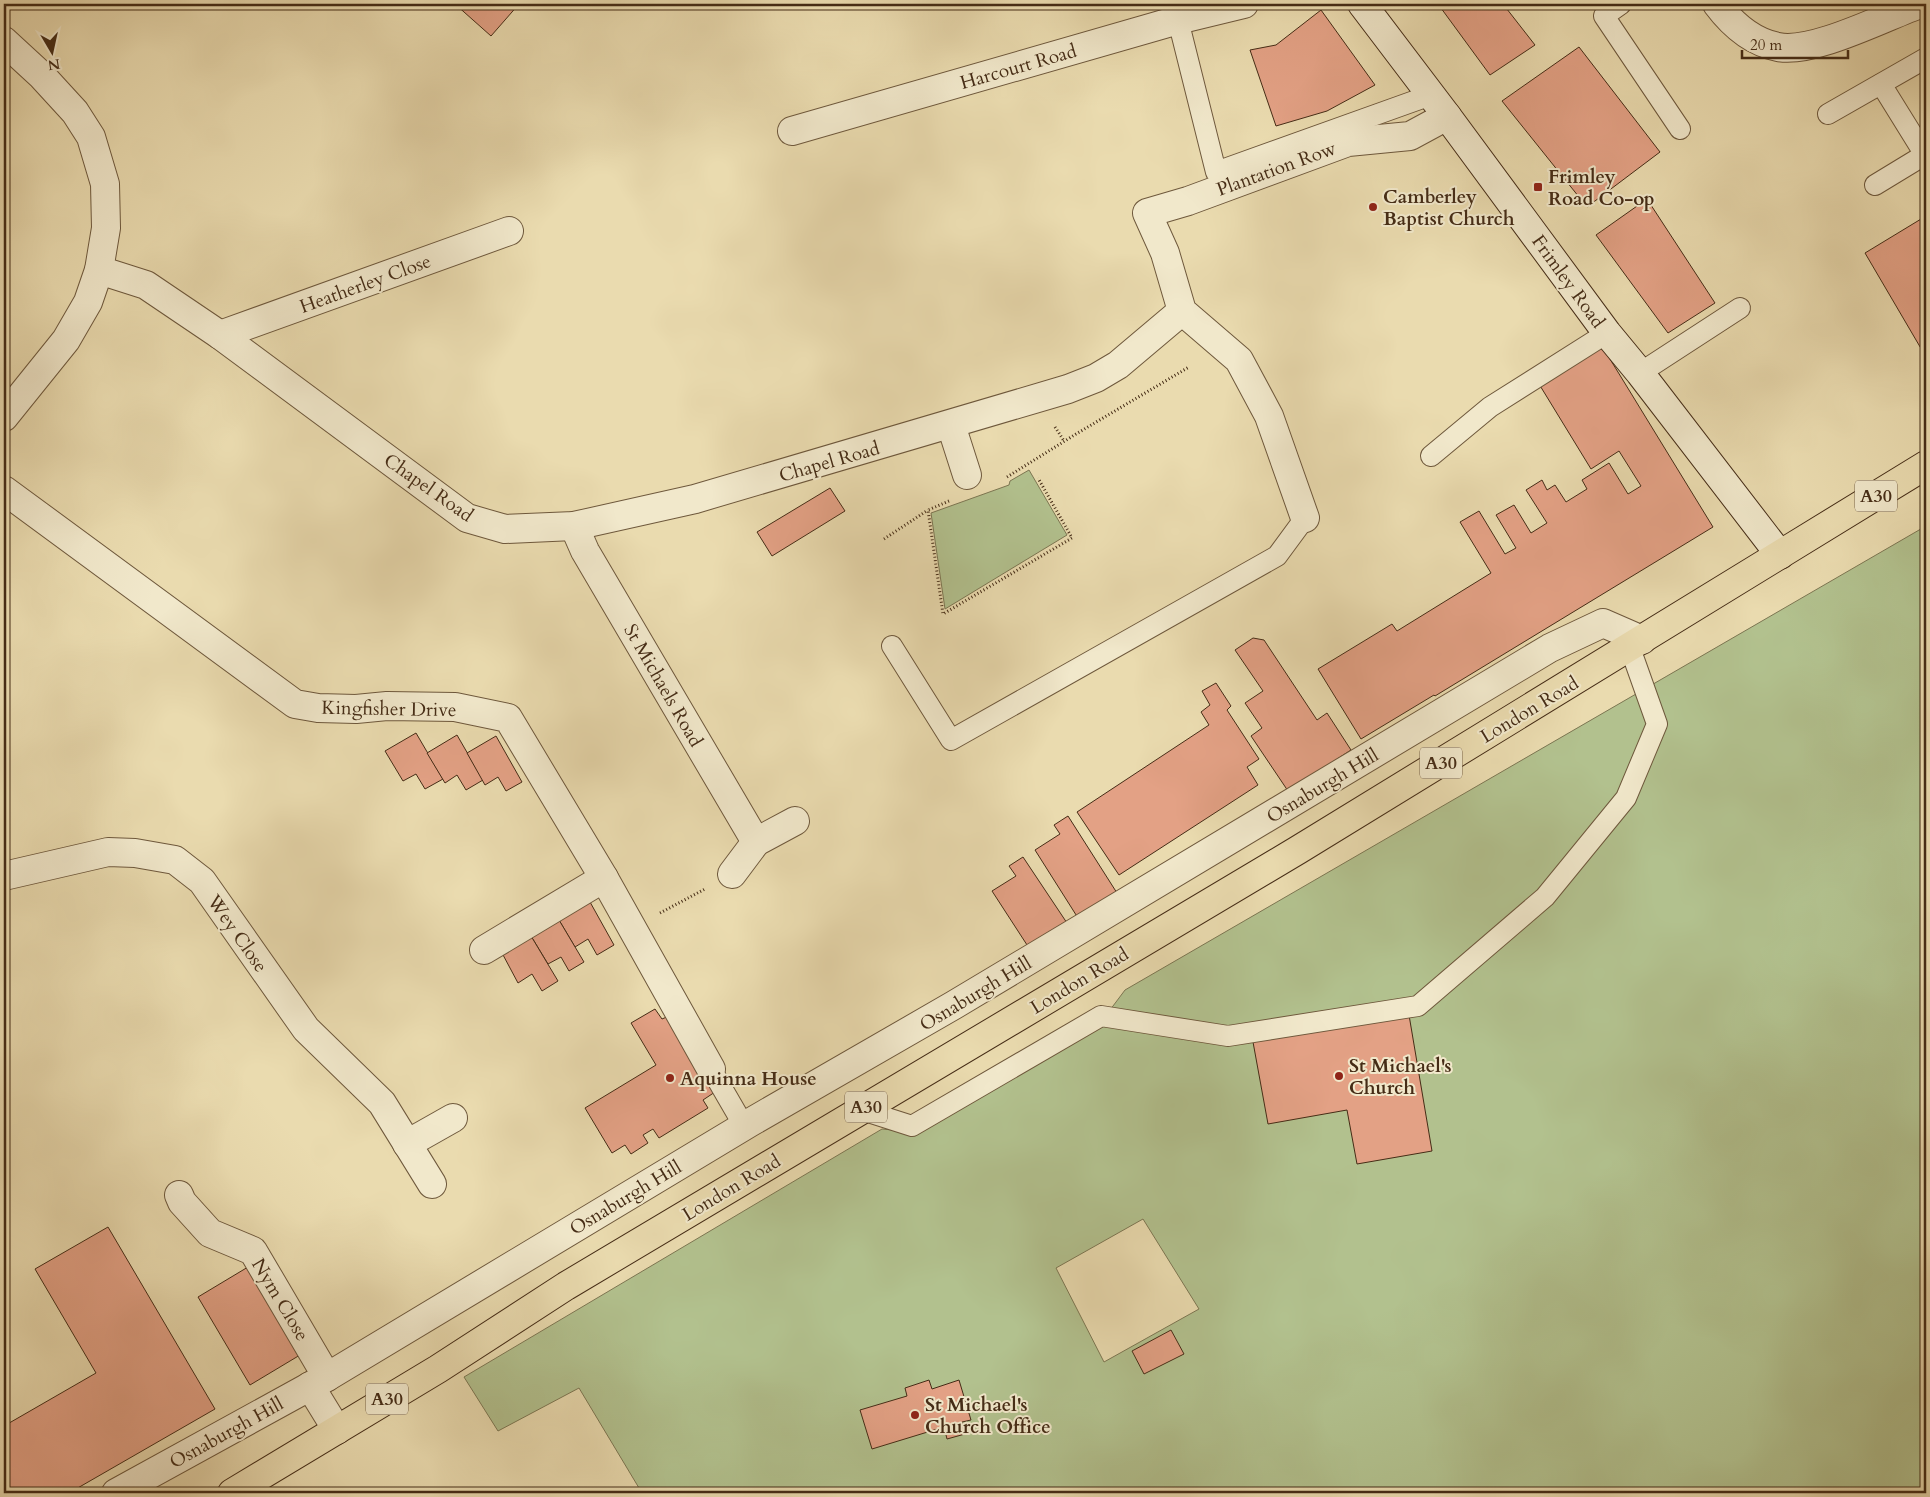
<svg xmlns="http://www.w3.org/2000/svg" width="1930" height="1497" viewBox="0 0 1930 1497" font-family="Cardo,serif">
<style>
.green{fill:#b2c18e;stroke:#7c7652;fill-rule:evenodd}
.building{fill:#e3a185;stroke:#452c16}
.lines{fill:none;stroke-linecap:round;stroke-linejoin:round}
.lane-casing{stroke:#6e583c;stroke-width:22}
.street-casing{stroke:#6e583c;stroke-width:30}
.secondary-casing{stroke:#452c16;stroke-width:30}
.primary-casing{stroke:#452c16;stroke-width:30}
.path{stroke:#452c16;stroke-width:3;stroke-dasharray:1 2.5;stroke-linecap:butt}
.lane{stroke:#f1e8cb;stroke-width:20}
.street{stroke:#f1e8cb;stroke-width:28}
.secondary{stroke:#f1e8cb;stroke-width:28}
.primary{stroke:#eadbaf;stroke-width:28}
.poi-dot{fill:#8f2418;stroke:#f1e8cb;stroke-width:2}
.labels{text-anchor:middle;stroke-width:4;stroke-linejoin:round;paint-order:stroke}
.shield{fill:#f1e8cb;stroke:#79644c;stroke-width:1}
.shield-label{font-size:18px;font-weight:bold;fill:#452c16}
.street-label{font-size:19px;fill:#452c16;stroke:#f1e8cb}
.poi-label{font-size:19px;font-weight:bold;fill:#452c16;stroke:#f1e8cb;text-anchor:start}
</style>
<rect width="100%" height="100%" fill="#eadbaf"/>
<filter id="stains"><feTurbulence type="fractalNoise" baseFrequency=".004" numOctaves="4"/><feColorMatrix values="0 0 0 0 .2 0 0 0 0 .09 0 0 0 0 .02 0 0 0 .5 -.17"/></filter>
<radialGradient id="worn" r=".72"><stop offset=".6" stop-color="#630" stop-opacity="0"/><stop offset="1" stop-color="#630" stop-opacity=".3"/></radialGradient>
<g class="green">
<path d="M1029 470 1067 535 945 609 931 513 1009 485 1010 481Z"/>
<path d="M1926 526V1493H642L579 1388 498 1431 464 1377 882 1129 915 1132 1098 1026 1125 990ZM1143 1219 1199 1309 1104 1362 1056 1268Z"/>
</g>
<g class="building">
<path d="M455 4H519L491 36Z"/>
<path d="M1438 4H1503L1535 45 1490 75Z"/>
<path d="M1321 10 1375 85 1327 111 1276 126 1250 50 1276 45Z"/>
<path d="M1579 47 1660 152 1587 207 1502 101Z"/>
<path d="M1647 199 1715 303 1668 333 1596 235Z"/>
<path d="M1926 216V357L1865 253Z"/>
<path d="M1602 346 1713 527 1435 696 1434 695 1361 739 1318 669 1392 624 1397 631 1491 573 1460 522 1479 511 1505 554 1516 548 1496 515 1514 505 1531 533 1547 523 1526 490 1542 480 1547 490 1555 485 1566 502 1587 489 1582 480 1609 463 1628 494 1641 486 1619 451 1591 469 1539 384Z"/>
<path d="M830 488 845 511 772 556 757 532Z"/>
<path d="M1253 638 1264 640 1317 720 1327 713 1351 750 1288 791 1251 736 1262 728 1245 703 1263 691 1235 650Z"/>
<path d="M1216 683 1231 706 1227 710 1259 759 1247 767 1258 785 1119 875 1077 812 1209 725 1201 712 1210 705 1202 691Z"/>
<path d="M416 733 443 779 425 789 416 774 403 781 385 751Z"/>
<path d="M457 735 483 780 466 790 457 775 445 783 427 753Z"/>
<path d="M496 736 522 782 506 791 498 777 485 785 467 753Z"/>
<path d="M1068 816 1117 893 1078 918 1035 850 1060 834 1054 825Z"/>
<path d="M1023 857 1067 923 1029 948 992 891 1016 876 1009 866Z"/>
<path d="M590 902 614 945 597 955 588 939 575 947 559 920Z"/>
<path d="M559 920 584 962 569 971 561 957 548 964 531 936Z"/>
<path d="M531 936 558 981 542 991 532 974 518 983 502 953Z"/>
<path d="M655 1009 662 1019 669 1016 715 1092 703 1100 708 1108 659 1138 653 1129 643 1135 648 1143 631 1154 625 1145 612 1153 585 1108 656 1065 631 1023Z"/>
<path d="M1409 1015 1432 1151 1357 1164 1347 1110 1268 1124 1253 1042Z"/>
<path d="M108 1227 215 1409 69 1493H4V1426L96 1373 35 1269Z"/>
<path d="M253 1264 305 1352 250 1385 198 1297Z"/>
<path d="M1171 1330 1184 1354 1144 1374 1132 1351Z"/>
<path d="M929 1380 932 1389 959 1380 971 1420 962 1422 965 1434 947 1439 944 1427 872 1449 860 1410 907 1396 905 1388Z"/>
</g>
<g class="lines">
<g class="lane-casing">
<g id="lane">
<path d="M1621 4 1604 16 1680 129"/>
<path d="M1178 20 1216 172 1431 95"/>
<path d="M1881 84 1925 155"/>
<path d="M1828 114 1926 58"/>
<path d="M1875 185 1926 154"/>
<path d="M1640 373 1740 308"/>
<path d="M1431 456 1490 407 1607 333"/>
<path d="M892 646 951 740 1277 556 1305 518"/>
<path d="M711 1069 744 1126"/>
<path d="M862 1110 912 1126 1101 1016 1228 1036 1418 1006 1545 897 1626 798 1657 724 1630 648"/>
</g>
</g>
<g class="street-casing">
<g id="street">
<path d="M1717 4C1732 24 1752 42 1778 47 1813 54 1884 17 1920 4"/>
<path d="M4 41 42 76 75 112 91 137 105 184 106 228 99 270 88 302 66 340 4 417"/>
<path d="M792 131 1178 20 1244 4"/>
<path d="M99 270 146 285 220 335 467 518 505 529 574 526 695 499 1068 389 1096 378 1118 365 1182 311"/>
<path d="M220 335 509 231"/>
<path d="M951 425 967 475"/>
<path d="M4 490 295 704 318 708 356 709 387 706 455 707 508 718 604 878 711 1069"/>
<path d="M1305 518 1269 416 1239 360 1182 311 1165 253 1147 213 1188 201 1348 142 1410 136 1447 116"/>
<path d="M574 526 585 551 756 842"/>
<path d="M732 874 756 842 795 821"/>
<path d="M4 876 108 852 135 853 175 860 202 881 306 1029 382 1103 432 1184"/>
<path d="M484 950 604 878"/>
<path d="M407 1144 453 1118"/>
<path d="M179 1195 182 1202 210 1233 253 1251 327 1377"/>
<path d="M310 1386 337 1430"/>
<path d="M116 1493 327 1377 751 1122 954 1005 1550 648 1603 623 1642 640"/>
</g>
</g>
<g class="secondary-casing">
<path id="secondary" d="M1362 4 1447 116 1607 333 1640 373 1780 555"/>
</g>
<g class="primary-casing">
<path id="primary" d="M232 1493 438 1369 566 1286 1298 850 1926 465"/>
</g>
<g class="path">
<path d="M1055 427 1064 441"/>
<path d="M1007 477 1076 434 1189 367"/>
<path d="M949 501 928 510 943 614 1072 538 1038 478"/>
<path d="M884 539 928 510"/>
<path d="M660 913 705 889"/>
</g>
<use href="#lane" class="lane"/>
<use href="#street" class="street"/>
<use href="#secondary" class="secondary"/>
<use href="#primary" class="primary"/>
</g>
<g class="poi-dot">
<rect x="1533" y="182" width="10" height="10" rx="2.5"/>
<circle cx="1373" cy="207" r="5"/>
<circle cx="1339" cy="1076" r="5"/>
<circle cx="670" cy="1078" r="5"/>
<circle cx="915" cy="1415" r="5"/>
</g>
<g class="labels">
<g class="shield">
<rect x="1855" y="480.5" width="42" height="31" rx="4"/>
<rect x="1420" y="747.5" width="42" height="31" rx="4"/>
<rect x="845" y="1091.5" width="42" height="31" rx="4"/>
<rect x="366" y="1383.5" width="42" height="31" rx="4"/>
</g>
<g class="shield-label">
<text x="1876" y="502">A30</text>
<text x="1441" y="769">A30</text>
<text x="866" y="1113">A30</text>
<text x="387" y="1405">A30</text>
</g>
<g class="street-label">
<text transform="translate(1018 66) rotate(-16)" y="7">Harcourt Road</text>
<text transform="translate(1276 168) rotate(-20)" y="7">Plantation Row</text>
<text transform="translate(1569 281) rotate(54)" y="7">Frimley Road</text>
<text transform="translate(365 283) rotate(-20)" y="7">Heatherley Close</text>
<text transform="translate(829 461) rotate(-16)" y="7">Chapel Road</text>
<text transform="translate(429 487) rotate(35)" y="7">Chapel Road</text>
<text transform="translate(664 685) rotate(60)" y="7">St Michaels Road</text>
<text transform="translate(389 708) rotate(1)" y="7">Kingfisher Drive</text>
<text transform="translate(1529 709) rotate(-31)" y="7">London Road</text>
<text transform="translate(1322 785) rotate(-31)" y="7">Osnaburgh Hill</text>
<text transform="translate(238 933) rotate(55)" y="7">Wey Close</text>
<text transform="translate(1079 980) rotate(-31)" y="7">London Road</text>
<text transform="translate(975 993) rotate(-31)" y="7">Osnaburgh Hill</text>
<text transform="translate(731 1187) rotate(-31)" y="7">London Road</text>
<text transform="translate(625 1197) rotate(-31)" y="7">Osnaburgh Hill</text>
<text transform="translate(281 1299) rotate(59)" y="7">Nym Close</text>
<text transform="translate(226 1432) rotate(-29)" y="7">Osnaburgh Hill</text>
</g>
<g class="poi-label">
<text x="1548" y="183">Frimley<tspan x="1548" dy="22">Road Co-op</tspan></text>
<text x="1383" y="203">Camberley<tspan x="1383" dy="22">Baptist Church</tspan></text>
<text x="1349" y="1072">St Michael's<tspan x="1349" dy="22">Church</tspan></text>
<text x="680" y="1085">Aquinna House</text>
<text x="925" y="1411">St Michael's<tspan x="925" dy="22">Church Office</tspan></text>
</g>
</g>
<rect width="1930" height="1497" fill="none" stroke="#eadbaf" stroke-width="20"/>
<rect x="5" y="5" width="1920" height="1487" fill="none" stroke="#452c16" stroke-width="2.5"/>
<rect x="10" y="10" width="1910" height="1477" fill="none" stroke="#452c16"/>
<g transform="translate(52 52) rotate(171)" stroke="#f1e8cb" stroke-width="4" paint-order="stroke">
<path d="M0-4L9 19L0 12L-9 19Z" fill="#452c16"/>
<text y="-8" font-size="14" font-weight="bold" text-anchor="middle" fill="#452c16">N</text>
</g>
<path d="M1742 50v8h106v-8" fill="none" stroke="#452c16" stroke-width="2.5"/>
<text x="1750" y="50" font-size="15" fill="#452c16" stroke="#f1e8cb" stroke-width="4" paint-order="stroke">20 m</text>
<rect width="100%" height="100%" filter="url(#stains)"/>
<rect width="100%" height="100%" fill="url(#worn)"/>
</svg>
